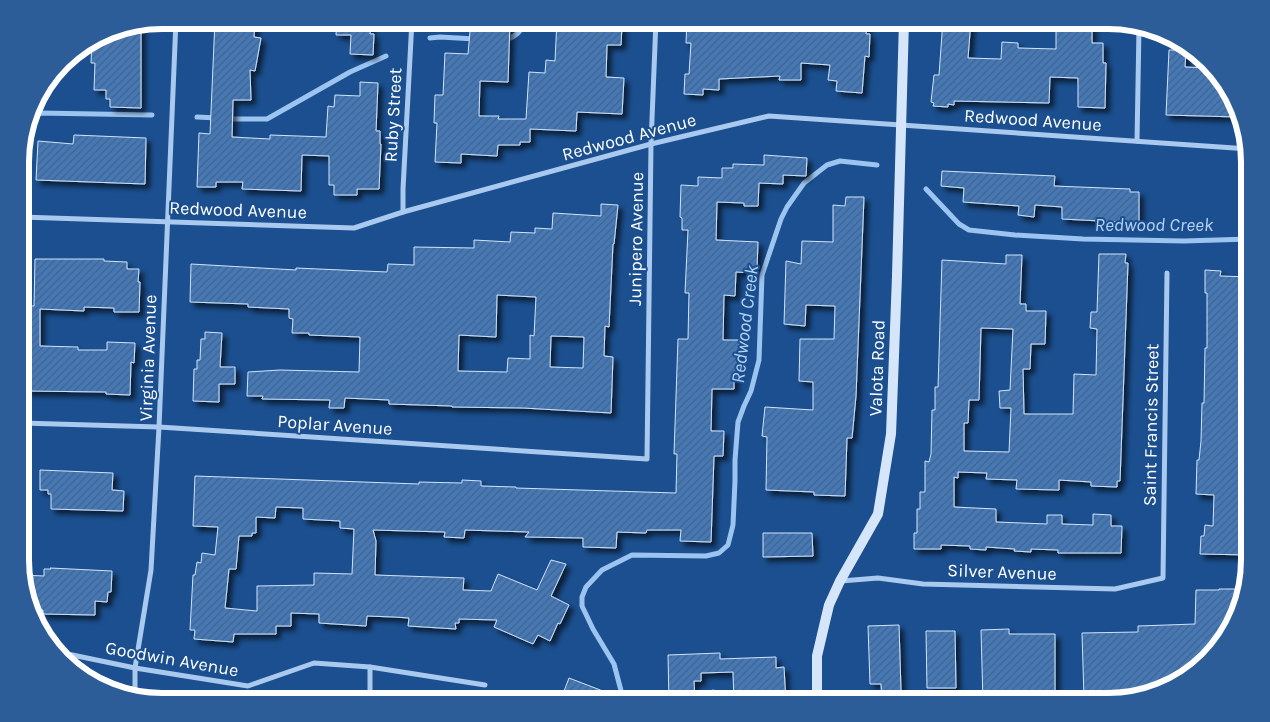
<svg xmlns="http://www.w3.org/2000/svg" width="1270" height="722" viewBox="0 0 1270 722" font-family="Karla,sans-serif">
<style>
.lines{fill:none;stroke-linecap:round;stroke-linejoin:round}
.stream{stroke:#9cc4f0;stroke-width:5}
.building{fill:url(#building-hatch);stroke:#cfe3fa;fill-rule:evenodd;filter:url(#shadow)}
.street{stroke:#a9c9ee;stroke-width:5}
.secondary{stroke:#d6e6fa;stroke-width:10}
.labels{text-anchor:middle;stroke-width:4;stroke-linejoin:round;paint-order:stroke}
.street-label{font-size:18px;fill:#fff;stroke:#1b4f8f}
.water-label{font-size:19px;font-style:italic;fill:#b5d3f5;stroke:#1b4f8f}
.rim{fill:none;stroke:#fff;stroke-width:6}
</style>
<defs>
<pattern id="building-hatch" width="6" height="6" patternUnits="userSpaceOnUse" patternTransform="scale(1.25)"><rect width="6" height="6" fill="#4478b7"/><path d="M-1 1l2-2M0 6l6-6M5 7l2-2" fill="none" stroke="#486282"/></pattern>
<filter id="shadow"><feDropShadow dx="4.5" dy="4.5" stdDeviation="2.5" flood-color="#0009"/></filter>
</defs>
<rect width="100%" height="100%" fill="#1b4f8f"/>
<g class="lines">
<g class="stream">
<path d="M430 38 440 37 475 39"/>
<path d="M503 40C515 38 522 31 525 20"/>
<path d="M197 117 217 118"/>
<path d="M228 119H267L350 72 386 56"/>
<path d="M27 125 32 118 39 113 152 115"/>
<path d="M21 186 25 131"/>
<path d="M926 189 959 224 969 230 1015 235 1083 239 1184 241 1250 239"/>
<path d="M624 702 614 664 593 629 582 606V597L586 587 602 570 632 555 706 556 719 553 728 545 733 525 735 481V460L738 422 744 406 751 391 759 360 762 275 781 219 787 207 804 183 827 165 840 161 877 165"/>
</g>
</g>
<g class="building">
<path d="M215 20H255L254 37 261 38 255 71 250 70 251 100H233L232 137 270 139V135L326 137 328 106 334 107 335 95 360 96V82L378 83 376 131H380V144H381L379 189H357V195H334V185H329V156L302 155 301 191 242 189 243 182H216V187H197L199 133 210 134Z"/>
<path d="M337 20H371L370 34H374L373 55 350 54 351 35H336Z"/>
<path d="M471 20H510L508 82 480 81 479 116H499L498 119H526L529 72 545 73 546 60 555 61 557 20H608V25H622L621 45H607L606 77 624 78 622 114 577 112 576 131 530 129V142H520V145H498L497 156 461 154V163L435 162 437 123H434L435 95H443L445 53 468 54Z"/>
<path d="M687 20 750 22V20H765V23L828 25V20H867L866 34H870L869 57 865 56 862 93 836 91 837 81 828 80 830 65 801 63V80H779L780 76 719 79V90L703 89V95L684 94 685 74H689L691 43H686Z"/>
<path d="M943 20H971L968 58 1001 59 1002 42 1018 43V48L1056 49V22H1063V20H1092V43H1103V63H1106L1105 108 1078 107V78L1050 77 1049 103 954 101V105L948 104V107L933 106 934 103 931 102 934 75H939Z"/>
<path d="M141 24V108L110 107V99H106V90H94L95 63H91L92 40 108 31Z"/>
<path d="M1169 50H1186L1185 67 1210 68 1226 83 1238 117 1166 115Z"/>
<path d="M74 135 146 138 145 184 36 180 38 141 73 144Z"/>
<path d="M764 155 807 158 806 176 783 175V184L759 183 758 206H744V203L717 202 716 240 758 242 757 268 755 267V273L736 272 735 296 724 295 723 340H739L738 377H734V389H712L711 431H724L723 456H714L711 542 680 541 681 530H647L646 533 617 532 616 548 583 547V538L525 537 529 532 465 530 464 538 444 537 445 532 373 530 376 541 375 575 464 578 463 590 491 591 498 574 537 590 551 560 566 564 551 596 569 605 560 624 558 623 550 641 538 635 533 644 494 627 497 620 459 619V623H455L456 629 408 626 409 618 394 617 367 616 366 626 319 623V614L291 613V626H276V634H234L233 642 194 639 195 630H190L193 575H195L197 562 201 563 202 553 215 555 218 527 193 526 195 476 419 484V482L462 483V480L481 481V486L516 487V488L676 493 677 454H674L678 339H688L689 293H685L688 230H682V218L680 217 681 185 698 186V177L722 178V168H733V164L764 165ZM276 507 303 508V519L340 521V528L354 529 352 574 314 573V585L257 586V611L225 608 229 569H236L239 536H252V533H256V517L275 518Z"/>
<path d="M942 171 1055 176 1054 186 1130 189V192H1139V223L1062 219V207L1035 205 1034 217 1018 215 1019 206 963 202 964 188 941 186Z"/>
<path d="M846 197H864L856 396 852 438H847L845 496 814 495V492L766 490 767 437 762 436 765 407 813 410V382L799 381 800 339H834L835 306 806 305 805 326 784 324 786 261 801 264 802 241 833 242V205L845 206Z"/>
<path d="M601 204 618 205 614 244H613L609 327 605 326 604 356 613 357 611 413 523 408 452 407V406L389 404V400L345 398 344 408H329L330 400 262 399 263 396H247L248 372 280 370 359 372 360 337 309 335V333H292L293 319 289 318V309L248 307V304L190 302 191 264 296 270V268L387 272 388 264 414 265V247L474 248V240L510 242 511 232 535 233V228L552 229 553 213 601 216ZM497 295 536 297 534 336 530 335V359L508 358 507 372 458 371 459 335 496 337ZM551 336 584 337 583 368 550 367Z"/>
<path d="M1099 254H1126L1125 263H1128L1120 481H1117V487L1091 486V482L1059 480V490L1016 489 1017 480 986 479 987 473 958 472V478L954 477V507L996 509V522L1047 524V515H1062V524L1093 525V514L1111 515V526H1122L1121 553H1058V550L1031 549V552L1014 551 1015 549 986 547V550L970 549V546L941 545V549H914V533H917V509H920V492H925V461L929 462 931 454 932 410H935V387H938L942 260 1006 264V255H1022L1020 304H1026V311H1046L1045 344H1031L1030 369H1023L1024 414H1073L1074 374 1096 375 1097 329 1090 328 1091 312H1097ZM981 328 1013 329 1010 390 999 391 1000 408H1011L1009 452 964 451V423H968L969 400H979Z"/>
<path d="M35 259H104V261L127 262V269H139L138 282H140L139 312H114V308L84 307V311L40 309V346L78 347V350H107V342L135 343 134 363 131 362 130 395 106 394V392L26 391V306H34Z"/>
<path d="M1205 270 1221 271 1220 276 1250 277V377H1246L1244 462H1250V555L1200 554 1201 536H1204L1205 525 1213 526 1214 495 1196 494 1197 460H1199L1201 441 1202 403H1204L1205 348H1207V293H1205Z"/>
<path d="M205 332 222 333 220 367H235V384H219V402L193 401 194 369H197V360H200L201 339H205Z"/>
<path d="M40 470 113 473 112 490 124 491 123 511 51 509V494H48V490H40Z"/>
<path d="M763 533H812L813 556 763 557Z"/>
<path d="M50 568 112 571 111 592H108L107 602 95 601V615L43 614V610L33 609 21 575 44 576V569H51Z"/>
<path d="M1219 589H1244L1231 631 1206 658 1180 674 1187 678 1132 697 1084 698 1082 633 1138 632V626L1195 624 1196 590H1219Z"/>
<path d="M899 625 901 691H895L896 697 882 698 881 684H870L868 626Z"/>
<path d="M1009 629V634H1055V700L983 702 981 630Z"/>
<path d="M926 631H955L956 688H927Z"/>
<path d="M720 653V659L776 657V668L784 667 786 702H734L733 672 701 673V681H694L695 702H669L668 655Z"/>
<path d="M569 678 629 701 628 702H560Z"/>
</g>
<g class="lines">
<g class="street">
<path d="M1137 141 1139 28"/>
<path d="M403 212V189L412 20"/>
<path d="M21 217 354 228 403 212 651 144 769 116 1249 149"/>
<path d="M21 423 159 427 647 459 651 144 656 20"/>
<path d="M841 581 878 578 923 584 1115 589 1163 578 1167 273"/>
<path d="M58 652 135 668 248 686 314 663 370 667 485 685"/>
<path d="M370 667V702"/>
<path d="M713 692V702"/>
<path d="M135 695V668L151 570 159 427 176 20"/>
</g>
<path class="secondary" d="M817 702V656L829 605 840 581 878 514 891 434 897 276 904 20"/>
</g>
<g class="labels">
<g class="street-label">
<text transform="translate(393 115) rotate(-87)" y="6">Ruby Street</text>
<text transform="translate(1033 120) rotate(4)" y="6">Redwood Avenue</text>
<text transform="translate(629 137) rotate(-15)" y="6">Redwood Avenue</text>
<text transform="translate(238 210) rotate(2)" y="6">Redwood Avenue</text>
<text transform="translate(636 239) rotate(-89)" y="6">Junipero Avenue</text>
<text transform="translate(148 358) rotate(-88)" y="6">Virginia Avenue</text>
<text transform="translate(877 368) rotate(-88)" y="6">Valota Road</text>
<text transform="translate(335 425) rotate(4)" y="6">Poplar Avenue</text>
<text transform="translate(1151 425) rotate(-89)" y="6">Saint Francis Street</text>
<text transform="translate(1002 572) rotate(2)" y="6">Silver Avenue</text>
<text transform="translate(172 659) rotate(10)" y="6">Goodwin Avenue</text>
</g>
<g class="water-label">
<text x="1154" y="231">Redwood Creek</text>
<text transform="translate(744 324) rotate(-83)" y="7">Redwood Creek</text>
</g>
</g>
<path d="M0 0H1270V722H0ZM162 29H1108A133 133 0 0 1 1241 162V560A133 133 0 0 1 1108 693H162A133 133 0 0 1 29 560V162A133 133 0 0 1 162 29Z" fill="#2d5d98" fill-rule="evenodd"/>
<path class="rim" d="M162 29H1108A133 133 0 0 1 1241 162V560A133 133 0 0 1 1108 693H162A133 133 0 0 1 29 560V162A133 133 0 0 1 162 29Z"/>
</svg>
